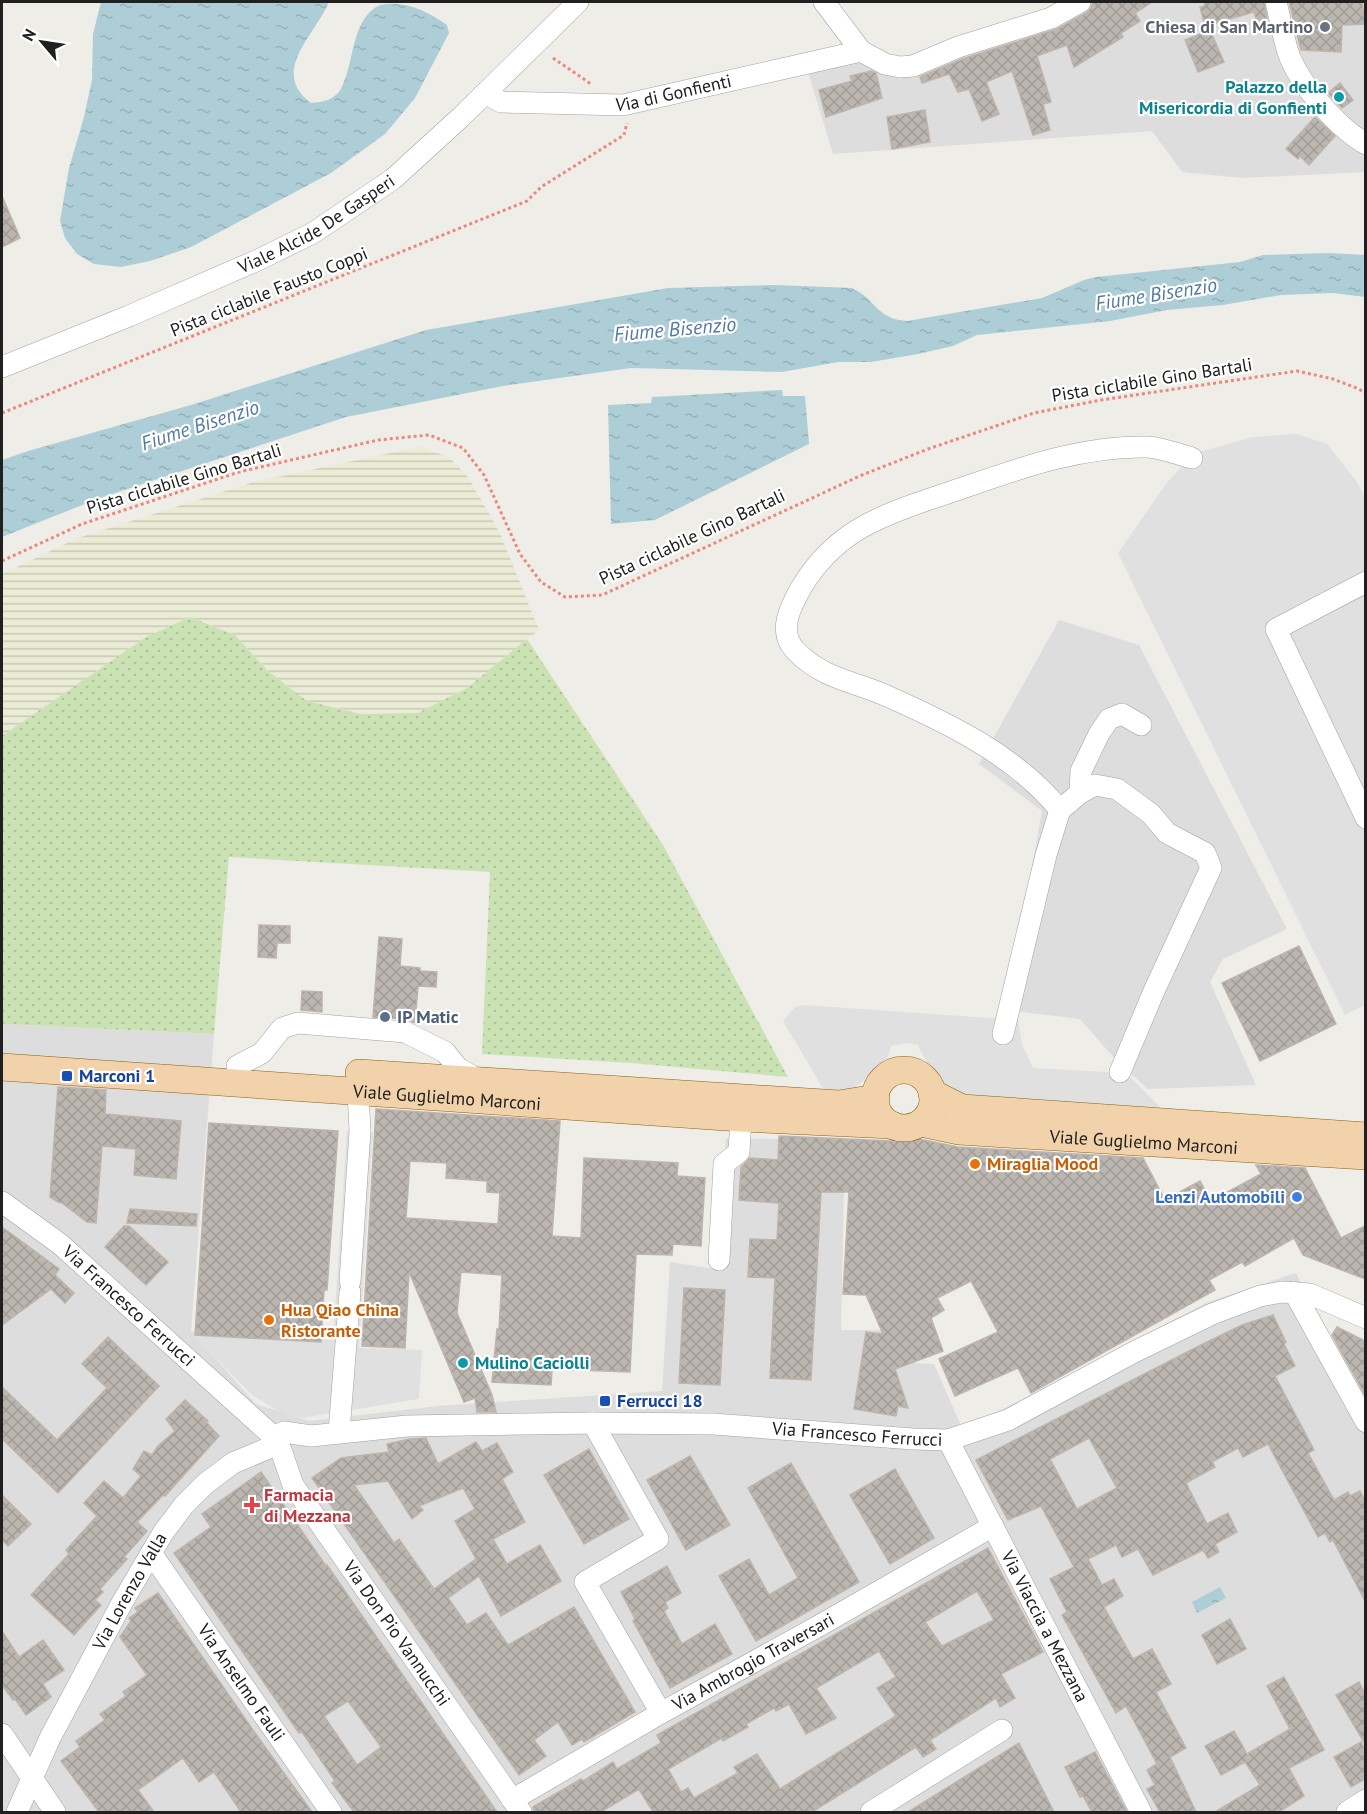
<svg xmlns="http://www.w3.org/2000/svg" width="1367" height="1814" viewBox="0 0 1367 1814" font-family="'PT Sans',sans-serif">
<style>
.residential{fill:#dedddd}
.farmland{fill:url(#farmland-rules)}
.grass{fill:url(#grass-dots)}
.parking{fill:#e0e0e0}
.water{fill:url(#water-ripples)}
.building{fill:url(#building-cross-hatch);stroke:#bfb4ac;stroke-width:1.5;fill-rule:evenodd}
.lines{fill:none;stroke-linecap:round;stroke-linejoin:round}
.minor-casing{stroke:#a1a1a1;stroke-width:22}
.major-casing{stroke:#8a6112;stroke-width:28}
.path{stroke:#e9897f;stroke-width:3;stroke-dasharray:3 3;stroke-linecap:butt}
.minor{stroke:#fff;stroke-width:21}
.major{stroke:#f1d2ab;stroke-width:27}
.worship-dot{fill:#6b7280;stroke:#fff;stroke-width:2}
.culture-dot{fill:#0f9aa8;stroke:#fff;stroke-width:2}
.service-dot{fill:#5c6f8a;stroke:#fff;stroke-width:2}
.transit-dot{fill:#1a4fb4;stroke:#fff;stroke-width:2}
.food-dot{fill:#e8710a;stroke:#fff;stroke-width:2}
.shop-dot{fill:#3f7fe0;stroke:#fff;stroke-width:2}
.health-dot{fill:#e0444e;stroke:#fff;stroke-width:2}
.labels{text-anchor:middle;stroke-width:4.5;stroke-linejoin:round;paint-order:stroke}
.worship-label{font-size:18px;font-weight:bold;fill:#5b616d;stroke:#fff;text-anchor:end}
.culture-label{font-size:18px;font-weight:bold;fill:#0d838f;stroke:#fff;text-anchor:end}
.street-label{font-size:18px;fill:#202020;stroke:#fff}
.service-label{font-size:18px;font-weight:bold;fill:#4e5e75;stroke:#fff;text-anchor:start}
.transit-label{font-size:18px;font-weight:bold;fill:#164399;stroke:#fff;text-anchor:start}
.food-label{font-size:18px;font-weight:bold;fill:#c56008;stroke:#fff;text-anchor:start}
.shop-label{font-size:18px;font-weight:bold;fill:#366cbe;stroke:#fff;text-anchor:end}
.health-label{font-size:18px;font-weight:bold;fill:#be3a42;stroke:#fff;text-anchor:start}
.water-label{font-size:20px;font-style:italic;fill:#547a9e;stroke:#fff}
</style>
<defs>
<pattern id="farmland-rules" width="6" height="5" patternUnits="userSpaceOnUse" patternTransform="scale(1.5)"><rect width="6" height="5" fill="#eaecd6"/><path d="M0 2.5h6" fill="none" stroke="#c8cab7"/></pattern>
<pattern id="grass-dots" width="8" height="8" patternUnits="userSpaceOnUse" patternTransform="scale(1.5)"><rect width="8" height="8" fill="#cbe3b4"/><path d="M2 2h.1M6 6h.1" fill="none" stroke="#aec29a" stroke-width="1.8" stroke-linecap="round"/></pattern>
<pattern id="water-ripples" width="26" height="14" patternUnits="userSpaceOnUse" patternTransform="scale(1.5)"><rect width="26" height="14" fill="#aeced7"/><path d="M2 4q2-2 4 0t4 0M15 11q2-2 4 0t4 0" fill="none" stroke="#95b1b8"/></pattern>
<pattern id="building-cross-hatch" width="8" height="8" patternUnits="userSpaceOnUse" patternTransform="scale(1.5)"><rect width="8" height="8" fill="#bcb6b1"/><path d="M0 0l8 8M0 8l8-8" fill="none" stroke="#a19c98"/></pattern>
</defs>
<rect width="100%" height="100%" fill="#efede8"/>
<g class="residential">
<path d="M1060 2H1365V172L1242 178 1182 172 1152 131 833 154 808 72 859 62 904 57 1051 8Z"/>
<path d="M1059 620 1139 645 1287 929 1223 959 1210 982 1256 1085 1148 1089 1116 1060 1080 1019 1006 1010 1042 811 979 764Z"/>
<path d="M2 1024 214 1034 191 1331 256 1404 309 1421 437 1406 662 1391 670 1262 715 1269 726 1138 845 1140 841 1330H885L899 1325 911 1363 934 1364 963 1430 1208 1302 1296 1273 1365 1409V1812H2Z"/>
</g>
<path class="farmland" d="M419 447 449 457 468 477 499 531 539 630 467 688 418 713 362 714 307 701 267 670 235 635 190 617 146 637 2 736V574L78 538 254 482Z"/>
<path class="grass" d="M190 617 235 635 267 670 307 701 361 714 418 713 467 688 527 639 663 845 788 1077 631 1063 482 1054 490 872 229 857 214 1034 2 1024V736L146 637Z"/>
<g class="parking">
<path d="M1297 434 1327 444 1357 482 1366 499 1365 1005 1345 1015 1118 553 1166 484 1185 463 1200 452 1252 437Z"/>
<path d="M804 1005 1018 1020 1022 1044 1033 1068 1126 1073 1169 1116 977 1103 950 1092 925 1059 918 1045 907 1043 891 1046 887 1059 857 1086 845 1092 824 1090 783 1021 795 1007Z"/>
<path d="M347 1130 373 1132 359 1348 422 1350 419 1399 302 1418 285 1415 252 1395 189 1331 333 1340Z"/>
</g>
<g class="water">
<path d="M101 2H329C315 35 269 72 311 103 321 102 330 101 337 94 340 92 342 86 344 82 354 58 353 17 380 5 406 0 427 11 447 25L449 33 415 98 385 134 331 173 191 247 150 261 121 267 94 264 77 254 65 238 60 221 69 168 84 117 92 80 93 34Z"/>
<path d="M1329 253 1365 255V297L1333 293 1281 295 1223 305 1167 310 1110 321 977 335 953 346 918 354 871 362H838L782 372 631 368 503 386 346 417 100 498 2 537V460L28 451 191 405 426 330 668 288 774 285 852 288C876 299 876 319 907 321L1042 298 1084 280 1096 277 1240 262 1263 255Z"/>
<path d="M782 390 783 396H805L809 444 655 520 611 524 608 405 651 403 652 397Z"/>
<path d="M1220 1587 1226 1598 1197 1613 1192 1602Z"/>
</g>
<g class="building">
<path d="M1093 2H1152L1135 13 1140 21 1121 33 1123 37 1074 67 1067 45 1037 56 1051 102 1043 104 1050 130 1033 135 1012 71 986 82 999 114 982 121 969 89 958 92 949 74 922 83 920 77 962 59 1057 29 1086 13 1091 8Z"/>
<path d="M1204 2H1264L1267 18 1257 21 1254 12 1205 26 1200 7 1205 6Z"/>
<path d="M1289 2H1362L1365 24 1342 25 1341 52 1301 50Z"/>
<path d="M1210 30 1224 62 1198 72 1185 40Z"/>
<path d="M871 71 876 73 882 98 826 117 819 90 852 81 850 76Z"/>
<path d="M1340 83 1353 100 1342 108 1328 93Z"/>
<path d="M925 110 930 142 892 149 887 117Z"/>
<path d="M1315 117 1335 136 1309 165 1300 156 1298 159 1286 149Z"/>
<path d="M2 196 20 238 2 247Z"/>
<path d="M259 925 290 926V943H277L276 958 258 957Z"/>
<path d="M379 937 402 939 400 966 420 968V971L437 972 436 987 418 986 415 1023 406 1019 373 1017Z"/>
<path d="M1299 946 1336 1024 1260 1061 1222 983Z"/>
<path d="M302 991 322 992V1012L301 1010Z"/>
<path d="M58 1087 106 1090 105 1114 181 1121 176 1179 134 1175 136 1149 102 1146 96 1223 87 1222 62 1203 58 1202 50 1197Z"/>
<path d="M376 1109 560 1121 552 1236 581 1238 584 1158 678 1163 677 1176 705 1178 701 1246 673 1244 672 1255 636 1254 630 1372 552 1369 551 1385 492 1382 497 1329H499L502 1275 461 1272 457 1313 492 1395 496 1412H477L475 1398 464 1402 409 1272 405 1348 362 1346ZM410 1161 447 1163 446 1178 487 1181V1192L500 1193 498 1224 406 1218Z"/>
<path d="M209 1123 338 1131 327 1290H324L321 1342 195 1335Z"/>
<path d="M779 1136 891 1141 900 1138 924 1140 958 1147 1143 1158 1165 1200 1200 1181 1211 1201 1261 1174 1256 1165 1305 1168 1341 1238 1365 1226V1279L1303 1255 1294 1238 1245 1266 1242 1262 1209 1280 1215 1290 1031 1393 1018 1368 955 1396 939 1359 998 1332 971 1281 937 1298 944 1310 931 1318 943 1351 895 1369 908 1408 898 1406 896 1416 854 1409 866 1332 883 1334 866 1295 843 1294 849 1192H821L811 1380 770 1378 775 1278 748 1277 750 1239 777 1240 779 1203 739 1200 741 1167 750 1158 778 1160Z"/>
<path d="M130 1209 197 1214 196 1226 127 1223Z"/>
<path d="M124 1226H129L168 1262 146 1285 105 1247Z"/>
<path d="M2 1227 59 1269 55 1275 74 1293 65 1303 51 1289 2 1325Z"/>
<path d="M684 1288 725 1290 720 1385 679 1383Z"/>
<path d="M1273 1315 1286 1342 1284 1344 1295 1366 1275 1376 1314 1450 1308 1453 1334 1500 1348 1492 1350 1496 1360 1491 1365 1501V1601L1333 1540 1330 1542 1325 1533 1318 1537 1268 1444 1243 1457 1238 1448 1212 1462 1215 1467 1186 1483 1207 1524 1228 1513 1237 1532 1215 1544 1219 1552 1208 1558 1203 1550 1153 1575 1138 1549 1122 1557 1116 1545 1088 1559 1102 1585 1114 1579 1123 1596 1104 1607 1133 1659 1152 1649 1171 1684 1156 1692 1186 1748 1170 1757 1196 1812H1160L1147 1789 1155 1785 1147 1770 1157 1764 1126 1706 1116 1713 1062 1615 1067 1612 1050 1579 1074 1567 1041 1506 1008 1520 976 1460 1199 1346 1242 1325ZM1089 1438 1117 1488 1077 1509 1050 1459Z"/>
<path d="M1337 1327 1365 1341V1395L1332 1335Z"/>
<path d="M108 1337 159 1386 58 1493 2 1439V1387L57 1440 107 1388 82 1364Z"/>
<path d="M185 1400 208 1421 206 1422 219 1436 165 1496 163 1495 137 1522 147 1531 124 1557 127 1559 100 1589 103 1592 95 1600 101 1605 74 1635 31 1595 69 1554 66 1550 97 1516 84 1503 104 1481 123 1498 141 1476 133 1469 144 1451 152 1455 158 1446 175 1431 166 1419Z"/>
<path d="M426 1438 438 1464 476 1442 482 1451 497 1443 513 1472 502 1479 525 1522 493 1539 507 1564 540 1545 561 1581 501 1616 479 1576 448 1598 467 1625 486 1613 508 1645 574 1607 635 1712 584 1742 582 1739 572 1745 558 1722 534 1740 546 1756 519 1775 312 1478 341 1458 389 1452 387 1444 409 1439ZM388 1481 412 1519 423 1510 419 1506 463 1488 475 1509 455 1521 476 1559 434 1589 399 1539 394 1543 354 1485Z"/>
<path d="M589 1449 629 1519 584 1544 544 1475Z"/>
<path d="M690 1456 730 1525 686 1550 647 1480Z"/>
<path d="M791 1463 859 1582 756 1641 719 1576 749 1559 769 1595 798 1578 748 1488Z"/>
<path d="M895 1469 934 1538 890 1564 850 1495Z"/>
<path d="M261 1472 326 1566 327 1565 497 1812H354L332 1783 335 1781 302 1732 299 1733 174 1553 211 1527 202 1514ZM348 1701 381 1747 357 1765 324 1716Z"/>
<path d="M2 1495 31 1524 8 1546 2 1540Z"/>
<path d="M988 1548 1043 1652 1001 1674 1015 1698 1000 1707 996 1698 930 1740 936 1749 923 1757 916 1747 812 1812H653L639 1789 601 1812H534L533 1807 581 1779 583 1781 613 1762 617 1769 661 1743 657 1735ZM977 1591 994 1620 942 1646 925 1622ZM879 1651 896 1677 877 1688 896 1716 780 1789 757 1754 734 1767 738 1773 694 1798 688 1788 681 1792 668 1769 722 1738 723 1741 748 1727 746 1724 774 1708 776 1711 789 1704 806 1734 836 1718 816 1688Z"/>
<path d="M667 1566 681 1593 665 1602 668 1608 664 1611 682 1644 715 1624 732 1654 670 1688 633 1621 635 1619 621 1592Z"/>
<path d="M158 1593 260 1740 312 1812H241L214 1772 199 1782 183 1758 138 1790 154 1812H99L61 1761 80 1747 76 1741 105 1720 100 1714 126 1696 123 1692 147 1675 120 1637 131 1621 129 1618 138 1612 135 1608Z"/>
<path d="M1230 1619 1246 1649 1217 1664 1202 1635Z"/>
<path d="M2 1631 19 1657 43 1640 64 1670 43 1684 51 1697 26 1715 15 1699 13 1700 2 1685Z"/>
<path d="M1284 1677 1324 1750 1289 1768 1304 1796 1279 1812H1215L1260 1785 1245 1762 1221 1775 1205 1746 1234 1731 1247 1754 1290 1729 1267 1686Z"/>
<path d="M1359 1682 1365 1694V1744L1336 1695Z"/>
<path d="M1361 1742 1365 1750V1779L1351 1787 1334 1757Z"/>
<path d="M1019 1743 1054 1812H908Z"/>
<path d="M1095 1752 1127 1812H1092L1083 1796 1080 1797 1065 1767Z"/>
</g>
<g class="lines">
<g class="minor-casing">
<g id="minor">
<path d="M824 2 861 51 885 64 900 67 913 66 958 47 1051 18 1080 2"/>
<path d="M1276 2C1280 18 1283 36 1288 52 1298 83 1338 128 1366 144"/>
<path id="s1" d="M485 93 501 102 623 105 861 51"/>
<path id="s2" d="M2 367 129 316 258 260 313 233 393 179 461 117 578 2"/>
<path d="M1366 582 1276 629 1366 818"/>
<path d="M1080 793 1081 771 1099 734 1109 719 1122 714 1141 725"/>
<path d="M1060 810C1016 756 950 724 887 696 854 681 822 679 795 650 777 631 791 606 801 588 833 534 876 517 933 498 1002 475 1074 445 1148 447 1162 448 1178 454 1192 458"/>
<path d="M1003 1034 1046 855 1060 810 1080 793 1095 785 1117 789 1151 814 1167 833 1205 853 1211 868 1154 991 1120 1072"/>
<path d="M237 1066 262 1053 282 1028 298 1023 405 1032 445 1052 458 1068 481 1081"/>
<path id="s3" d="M2 1202 60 1244 275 1438"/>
<path d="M719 1260 724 1164 739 1152 741 1118"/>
<path d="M350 1281 360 1131 358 1092"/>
<path d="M1294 1292 1366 1422"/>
<path d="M593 1423 658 1539 585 1582 661 1713"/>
<path d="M339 1432 350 1292"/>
<path id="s4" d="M948 1440 1141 1812"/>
<path id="s5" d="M281 1450 275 1444 276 1436 284 1432 311 1436 407 1426 593 1423 713 1424 913 1439 948 1440 1008 1420 1134 1352 1212 1314 1260 1296 1282 1292 1310 1294 1366 1318"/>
<path id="s6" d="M281 1450 293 1485 521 1812"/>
<path id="s7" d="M151 1553 331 1812"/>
<path d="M2 1734 55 1812"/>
<path id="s8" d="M512 1800 661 1713 824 1623 993 1526"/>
<path id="s9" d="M17 1812 50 1738 123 1601 163 1533 184 1505 205 1484 233 1463 276 1445"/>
<path d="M871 1812 1002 1730"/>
<path d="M1347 1812 1366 1800"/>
</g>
</g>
<g class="major-casing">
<g id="major">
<path id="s10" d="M2 1067 741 1118 892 1125"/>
<circle cx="904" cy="1099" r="29"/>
<path d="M359 1073 839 1104 876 1098"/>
<path d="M932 1093 962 1108 1366 1136"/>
<path id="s11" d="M921 1123 959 1131 1366 1156"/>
</g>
</g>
<g class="path">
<path d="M553 58 591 84"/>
<path d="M2 413 527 201 541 187 624 135 627 123"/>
<path d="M2 561 82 524 239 472 378 440 429 435 463 448 484 475 520 554 541 582 565 597 602 595 862 475 928 449 1034 413 1101 400 1297 371 1333 379 1359 389 1366 394"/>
</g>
<use href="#minor" class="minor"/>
<use href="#major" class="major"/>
</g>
<circle class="worship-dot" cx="1325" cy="27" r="6"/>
<g class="culture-dot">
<circle cx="1339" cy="97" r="6"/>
<circle cx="463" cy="1363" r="6"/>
</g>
<circle class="service-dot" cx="385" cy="1017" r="6"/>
<g class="transit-dot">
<rect x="61" y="1070" width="12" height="12" rx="3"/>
<rect x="599" y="1395" width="12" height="12" rx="3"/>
</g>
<g class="food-dot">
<circle cx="975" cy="1164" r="6"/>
<circle cx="269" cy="1320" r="6"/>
</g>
<circle class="shop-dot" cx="1297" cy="1197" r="6"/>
<path class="health-dot" d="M249 1496h6v6h6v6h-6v6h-6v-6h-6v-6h6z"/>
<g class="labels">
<g class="worship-label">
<text x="1313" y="33">Chiesa di San Martino</text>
</g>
<g class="culture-label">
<text x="1327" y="93">Palazzo della<tspan x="1327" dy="21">Misericordia di Gonfienti</tspan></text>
<text x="475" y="1369" text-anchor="start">Mulino Caciolli</text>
</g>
<g class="street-label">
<text dy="6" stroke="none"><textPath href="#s1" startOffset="192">Via di Gonfienti</textPath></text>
<text dy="6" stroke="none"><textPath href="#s2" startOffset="346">Viale Alcide De Gasperi</textPath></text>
<text transform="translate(269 292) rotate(-22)" y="6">Pista ciclabile Fausto Coppi</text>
<text transform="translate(1152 380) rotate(-9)" y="6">Pista ciclabile Gino Bartali</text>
<text transform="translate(184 479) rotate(-17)" y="6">Pista ciclabile Gino Bartali</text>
<text transform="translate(692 537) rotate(-25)" y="6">Pista ciclabile Gino Bartali</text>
<text dy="6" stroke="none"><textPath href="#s10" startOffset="446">Viale Guglielmo Marconi</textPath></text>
<text dy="6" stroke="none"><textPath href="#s11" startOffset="224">Viale Guglielmo Marconi</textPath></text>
<text dy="6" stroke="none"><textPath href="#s3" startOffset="164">Via Francesco Ferrucci</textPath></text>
<text dy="6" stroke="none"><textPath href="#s5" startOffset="600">Via Francesco Ferrucci</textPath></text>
<text dy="6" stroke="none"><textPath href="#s9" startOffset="248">Via Lorenzo Valla</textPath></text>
<text dy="6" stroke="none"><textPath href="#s4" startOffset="210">Via Viaccia a Mezzana</textPath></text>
<text dy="6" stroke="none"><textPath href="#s6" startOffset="218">Via Don Pio Vannucchi</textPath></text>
<text dy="6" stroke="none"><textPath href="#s8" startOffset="278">Via Ambrogio Traversari</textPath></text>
<text dy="6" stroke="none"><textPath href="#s7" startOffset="158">Via Anselmo Fauli</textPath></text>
</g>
<g class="service-label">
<text x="397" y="1023">IP Matic</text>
</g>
<g class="transit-label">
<text x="79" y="1082">Marconi 1</text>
<text x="617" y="1407">Ferrucci 18</text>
</g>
<g class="food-label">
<text x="987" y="1170">Miraglia Mood</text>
<text x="281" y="1316">Hua Qiao China<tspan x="281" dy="21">Ristorante</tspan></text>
</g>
<g class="shop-label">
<text x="1285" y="1203">Lenzi Automobili</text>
</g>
<g class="health-label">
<text x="264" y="1501">Farmacia<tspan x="264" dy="21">di Mezzana</tspan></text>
</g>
<g class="water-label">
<text transform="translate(1156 294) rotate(-9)" y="7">Fiume Bisenzio</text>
<text transform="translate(675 329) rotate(-5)" y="7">Fiume Bisenzio</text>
<text transform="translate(200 425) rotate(-18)" y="7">Fiume Bisenzio</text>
</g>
</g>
<rect width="1367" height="1814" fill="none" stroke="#202020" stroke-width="6"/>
<g transform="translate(42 42) rotate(299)" stroke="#ffffff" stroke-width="4.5" paint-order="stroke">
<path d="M0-4.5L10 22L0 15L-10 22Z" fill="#202020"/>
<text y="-9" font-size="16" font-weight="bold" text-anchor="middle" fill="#202020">N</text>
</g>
</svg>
